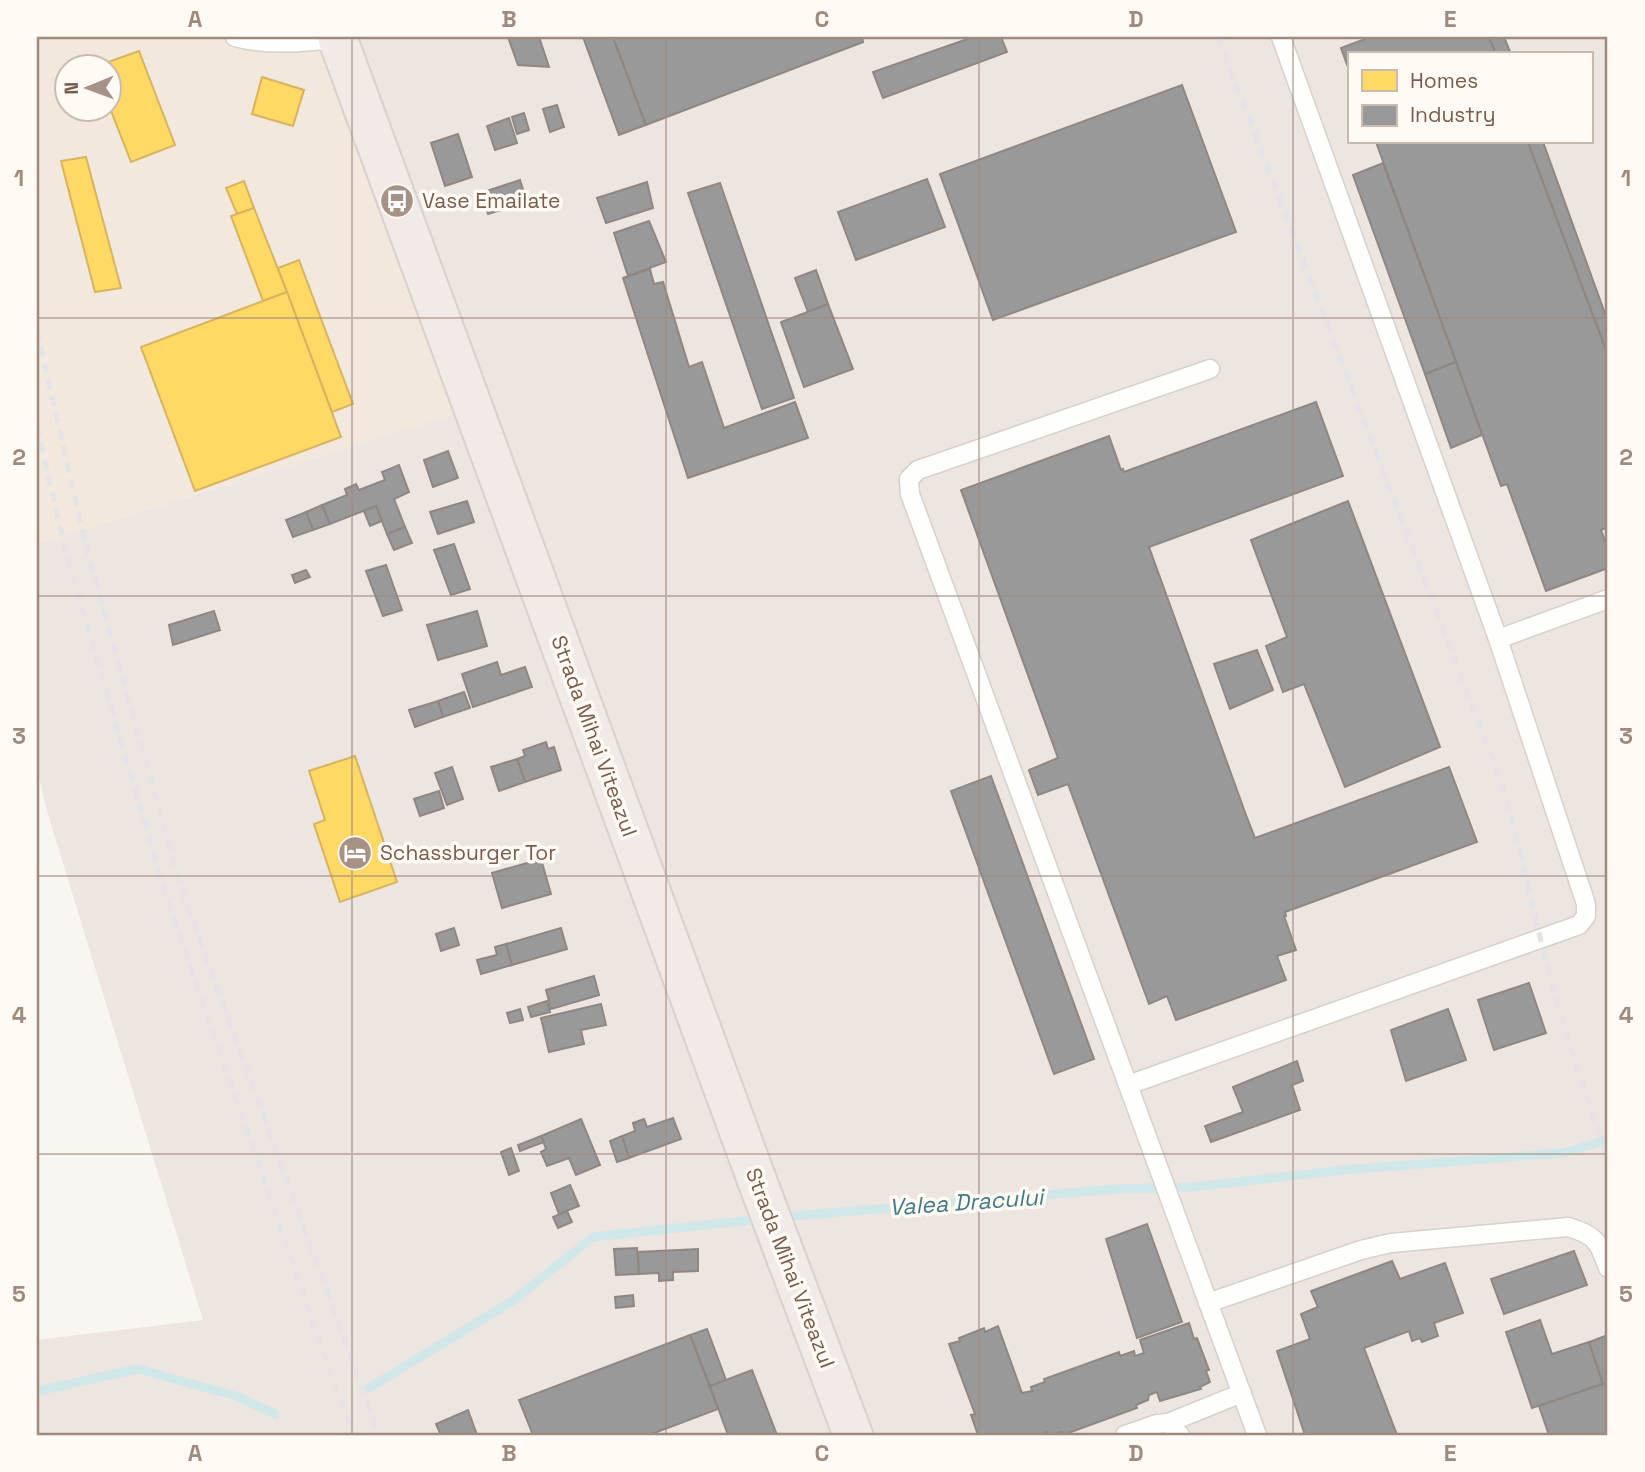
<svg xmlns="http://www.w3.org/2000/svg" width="1645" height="1472" viewBox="0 0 1645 1472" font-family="'Space Grotesk',sans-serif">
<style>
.residential{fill:#f2e8de;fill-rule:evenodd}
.industrial{fill:#ede5e0;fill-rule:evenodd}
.homes{fill:#ffd966;stroke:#d7b45e;stroke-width:2}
.industry{fill:#999;stroke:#908782;stroke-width:2}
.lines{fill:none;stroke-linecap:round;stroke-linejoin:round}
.stream{stroke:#d0e8ea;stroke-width:9}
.lane-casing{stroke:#d7d1cb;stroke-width:21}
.highway-casing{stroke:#dad1cc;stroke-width:42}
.lane{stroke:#fefefd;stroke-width:18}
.highway{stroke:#f2eae7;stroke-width:38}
.rail{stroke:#e6e3e7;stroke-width:5;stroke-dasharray:10 7;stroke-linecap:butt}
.grid{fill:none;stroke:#9f8a7d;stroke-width:2;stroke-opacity:0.55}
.labels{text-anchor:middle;stroke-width:7;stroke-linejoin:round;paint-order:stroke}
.poi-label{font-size:21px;fill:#7a5c4d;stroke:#fffaf3;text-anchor:start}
.street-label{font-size:21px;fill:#7a5c4d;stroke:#fffaf3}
.water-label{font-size:23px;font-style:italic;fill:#437c86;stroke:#fffaf3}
.neatline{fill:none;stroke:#9f8a7d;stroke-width:2.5}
.grid-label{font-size:23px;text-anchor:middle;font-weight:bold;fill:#9f8a7d}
</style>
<rect width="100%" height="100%" fill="#f9f5f0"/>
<path class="residential" d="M37 37H358L493 403 37 544ZM66 66H108V108H66Z"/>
<path class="industrial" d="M358 37H1608V1435H37V1340L203 1320 47 811 37 769V544L492 403ZM1349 54H1591V142H1349Z"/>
<g class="homes">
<path d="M139 51 175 145 131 162 108 103V66H97Z"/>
<path d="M262 77 304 90 293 126 252 114Z"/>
<path d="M86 157 121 288 95 292 61 161Z"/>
<path d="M244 181 254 208 237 214 226 188Z"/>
<path d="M254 208 287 292 263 301 231 216Z"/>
<path d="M299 260 353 404 332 412 278 268Z"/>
<path d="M287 292 341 437 195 491 141 347Z"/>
<path d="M355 756 397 882 340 902 314 824 325 820 309 771Z"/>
</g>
<g class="industry">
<path d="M508 37H539L549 67 518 65Z"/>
<path d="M583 37H613L646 125 619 135Z"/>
<path d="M613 37H862L863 42 646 125Z"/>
<path d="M973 37H1001L1007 52 883 98 873 72Z"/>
<path d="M1370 37H1489L1496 54H1349V70L1341 48Z"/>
<path d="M1489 37H1504L1511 54H1496Z"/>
<path d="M1182 85 1236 232 993 320 940 174Z"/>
<path d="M557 105 564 127 550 132 543 109Z"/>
<path d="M524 113 529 130 517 134 512 117Z"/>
<path d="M509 118 517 143 495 150 487 126Z"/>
<path d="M458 134 472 177 445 186 431 143Z"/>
<path d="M1376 142H1528L1608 355V527L1601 530 1608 549V568L1546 591 1507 484 1501 486Z"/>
<path d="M1528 142H1543L1608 322V355Z"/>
<path d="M1383 163 1456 362 1425 374 1353 175Z"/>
<path d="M927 179 945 227 856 260 838 212Z"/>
<path d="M520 180 527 202 488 214 481 193Z"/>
<path d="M647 182 653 208 606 223 597 198Z"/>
<path d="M720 183 794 398 762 409 688 193Z"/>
<path d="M649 221 666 262 628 276 614 233Z"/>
<path d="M650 269 654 284 663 282 689 367 702 362 724 428 795 402 808 438 688 478 623 278Z"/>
<path d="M816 270 828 304 808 312 795 278Z"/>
<path d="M828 304 853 369 804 387 781 322Z"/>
<path d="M1456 362 1482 435 1451 448 1425 374Z"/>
<path d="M1316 402 1343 476 1149 547 1246 815 1255 838 1449 767 1477 842 1285 912 1286 916H1284L1296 950 1277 956 1286 980 1176 1020 1167 996 1149 1004 1068 784 1038 795 1029 770 1058 758 961 490 1109 436 1121 470 1123 469 1124 472Z"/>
<path d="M448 451 458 478 433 487 424 460Z"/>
<path d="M399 465 409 492 394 499 405 527 387 534 376 506 330 524 322 505 347 495 345 489 356 484 359 490 385 480 382 472Z"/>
<path d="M467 501 474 522 438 534 430 512Z"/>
<path d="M1348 501 1440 747 1345 787 1304 684 1283 692 1266 646 1287 637 1251 540Z"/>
<path d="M322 505 330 524 313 530 306 512Z"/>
<path d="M376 506 382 521 370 526 364 511Z"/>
<path d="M306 512 313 530 293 537 286 520Z"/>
<path d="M405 527 412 543 394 550 387 534Z"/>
<path d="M454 544 470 589 451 595 434 550Z"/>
<path d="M386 565 402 610 383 616 366 571Z"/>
<path d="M306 570 310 577 295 583 292 575Z"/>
<path d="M214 611 220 630 173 645 169 625Z"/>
<path d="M477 611 487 646 438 660 427 625Z"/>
<path d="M1257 650 1273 690 1230 709 1214 664Z"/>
<path d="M497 662 501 675 525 667 532 687 473 707 462 674Z"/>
<path d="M464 692 470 708 443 717 438 701Z"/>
<path d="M438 701 443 717 415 727 409 710Z"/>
<path d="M546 742 548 749 554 747 561 770 525 782 517 759 525 756 523 750Z"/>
<path d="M517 759 525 782 499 791 491 767Z"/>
<path d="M452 767 463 799 447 805 435 773Z"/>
<path d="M991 776 1094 1059 1054 1074 951 791Z"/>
<path d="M439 791 444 808 420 816 414 799Z"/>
<path d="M541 859 551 894 502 908 492 873Z"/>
<path d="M454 928 459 945 441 951 436 934Z"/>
<path d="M561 928 567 949 512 965 506 944Z"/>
<path d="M506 944 512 965 481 974 477 960 497 955 495 947Z"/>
<path d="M594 976 599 995 551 1009 546 990Z"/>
<path d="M1529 983 1546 1033 1494 1050 1478 1000Z"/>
<path d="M547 1001 550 1012 531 1017 528 1007Z"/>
<path d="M601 1004 606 1025 581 1030 584 1044 549 1052 541 1018Z"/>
<path d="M520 1009 523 1020 510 1023 507 1013Z"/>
<path d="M1448 1009 1466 1060 1406 1081 1391 1030Z"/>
<path d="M1297 1061 1303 1081 1292 1085 1300 1110 1211 1142 1205 1126 1243 1112 1233 1087Z"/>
<path d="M673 1118 681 1139 629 1158 622 1136 635 1131 633 1123 644 1119 647 1127Z"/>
<path d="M581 1119 600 1165 576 1175 569 1158 547 1166 541 1152 546 1149 541 1136Z"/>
<path d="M541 1136 544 1142 520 1151 518 1145Z"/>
<path d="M622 1136 629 1158 617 1162 610 1141Z"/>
<path d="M511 1148 519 1171 509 1175 501 1152Z"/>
<path d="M570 1185 579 1206 559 1214 551 1193Z"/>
<path d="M567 1211 572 1222 558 1228 553 1217Z"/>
<path d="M1147 1224 1182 1322 1137 1338 1106 1239Z"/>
<path d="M637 1248 639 1274 616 1275 614 1249Z"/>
<path d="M698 1249V1271L673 1272V1280L659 1281V1273L639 1274 638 1252Z"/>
<path d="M1574 1251 1587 1285 1504 1314 1491 1279Z"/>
<path d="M1392 1261 1400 1279 1445 1263 1463 1313 1434 1323 1438 1336 1422 1342 1420 1338 1412 1341 1409 1331 1364 1348 1397 1435H1305L1277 1351 1310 1339 1301 1314 1318 1307 1311 1291Z"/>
<path d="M633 1295 634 1306 616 1308 615 1297Z"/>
<path d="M1540 1320 1552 1354 1589 1342 1603 1384 1532 1408 1506 1332Z"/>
<path d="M1189 1323 1194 1339 1197 1338 1209 1370 1206 1371 1210 1382 1200 1387 1201 1389 1160 1401 1157 1392 1149 1395 1148 1400 1136 1405 1137 1408 1063 1435 1062 1432 1049 1435 1047 1432 1039 1435H978L971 1415 975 1414 949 1344 960 1341 959 1338 984 1328 985 1332 998 1326 1022 1393 1032 1391 1031 1387 1045 1382 1044 1379 1119 1352 1120 1356 1134 1351 1135 1356 1144 1353 1140 1340Z"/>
<path d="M707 1329 726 1380 710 1386 690 1335Z"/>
<path d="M690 1335 718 1409 649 1435H533L519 1400Z"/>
<path d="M1608 1335V1382L1603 1384 1589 1342Z"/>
<path d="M752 1370 777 1435H728L710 1386Z"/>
<path d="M1608 1382V1435H1549L1539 1406Z"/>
<path d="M468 1410 477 1435H441L436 1424Z"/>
</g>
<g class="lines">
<g class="stream">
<path d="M782 1217 1117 1189 1193 1187 1344 1170 1562 1153 1608 1140"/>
<path d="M369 1388 514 1300 593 1237 761 1219"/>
<path d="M37 1391 138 1369 236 1396 275 1414"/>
</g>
<g class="lane-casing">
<g id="lane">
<path d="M235 37C267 46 304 42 337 39"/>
<path d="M1210 369 918 470 909 479 910 494 1257 1435"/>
<path d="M1498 639 1608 599"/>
<path d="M1128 1085 1579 925 1586 916V904L1498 639 1281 37"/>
<path d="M1208 1303 1361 1250 1391 1243 1568 1227C1596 1235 1599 1242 1608 1268"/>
<path d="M1168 1423 1242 1393"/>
<path d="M1125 1435 1157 1424 1168 1423 1180 1435"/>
</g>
</g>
<g class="highway-casing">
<path id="highway" d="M337 37 755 1175 853 1435"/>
</g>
<use href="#lane" class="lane"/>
<use href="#highway" class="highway"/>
<g class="rail">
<path d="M1218 37 1499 776C1516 829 1527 883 1540 937 1558 1011 1581 1085 1608 1157"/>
<path d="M37 330 85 543 182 891 379 1435"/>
<path d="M37 426 66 553 166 896 336 1389 354 1435"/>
</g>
</g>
<path class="grid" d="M352 37V1435M666 37V1435M979 37V1435M1293 37V1435M37 318H1608M37 596H1608M37 876H1608M37 1154H1608"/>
<defs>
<g id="bus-disc" transform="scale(1.75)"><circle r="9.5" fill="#a69286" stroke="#fffaf3"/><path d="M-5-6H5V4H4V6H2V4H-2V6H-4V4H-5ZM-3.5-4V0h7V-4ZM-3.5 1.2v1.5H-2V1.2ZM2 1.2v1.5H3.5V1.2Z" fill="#fff"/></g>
<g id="hotel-disc" transform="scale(1.75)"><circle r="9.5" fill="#a69286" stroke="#fffaf3"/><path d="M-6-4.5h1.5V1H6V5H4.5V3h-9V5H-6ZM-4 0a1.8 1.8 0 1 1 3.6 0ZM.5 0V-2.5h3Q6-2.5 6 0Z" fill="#fff"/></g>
</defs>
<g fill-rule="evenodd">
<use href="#bus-disc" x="397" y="201"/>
<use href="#hotel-disc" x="355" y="853"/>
</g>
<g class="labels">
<g class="poi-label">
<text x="422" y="208">Vase Emailate</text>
<text x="380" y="860">Schassburger Tor</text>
</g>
<g class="street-label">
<text transform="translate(594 736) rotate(70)" y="7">Strada Mihai Viteazul</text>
<text transform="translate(790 1268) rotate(69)" y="7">Strada Mihai Viteazul</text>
</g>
<g class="water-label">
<text transform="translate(966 1202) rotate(-4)" y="8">Valea Dracului</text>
</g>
</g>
<rect width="1645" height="1472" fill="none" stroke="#fffaf3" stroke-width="77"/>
<rect x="1348" y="52" width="245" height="91" fill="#fffaf3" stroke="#cabbb1" stroke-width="2"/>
<rect x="1362" y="70" width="35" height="21" fill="#ffd966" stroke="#cabbb1" stroke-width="2"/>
<text x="1410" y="88" font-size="21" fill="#7a5c4d">Homes</text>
<rect x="1362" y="105" width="35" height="21" fill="#999999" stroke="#cabbb1" stroke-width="2"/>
<text x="1410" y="122" font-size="21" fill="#7a5c4d">Industry</text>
<g transform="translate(88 88) rotate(269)"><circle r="33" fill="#fffaf3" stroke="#cabbb1" stroke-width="2"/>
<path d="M0-5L12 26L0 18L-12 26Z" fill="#a69286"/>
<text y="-10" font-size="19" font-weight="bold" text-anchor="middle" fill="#7a5c4d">N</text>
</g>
<rect x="38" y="38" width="1568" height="1396" class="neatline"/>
<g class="grid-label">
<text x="195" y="27">A</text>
<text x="509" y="27">B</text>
<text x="822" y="27">C</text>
<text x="1136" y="27">D</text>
<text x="1450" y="27">E</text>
<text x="19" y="186">1</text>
<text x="1626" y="186">1</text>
<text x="19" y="465">2</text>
<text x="1626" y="465">2</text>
<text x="19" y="744">3</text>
<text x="1626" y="744">3</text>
<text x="19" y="1023">4</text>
<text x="1626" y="1023">4</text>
<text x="19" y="1302">5</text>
<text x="1626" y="1302">5</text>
<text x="195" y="1461">A</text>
<text x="509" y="1461">B</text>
<text x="822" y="1461">C</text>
<text x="1136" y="1461">D</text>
<text x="1450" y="1461">E</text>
</g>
</svg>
